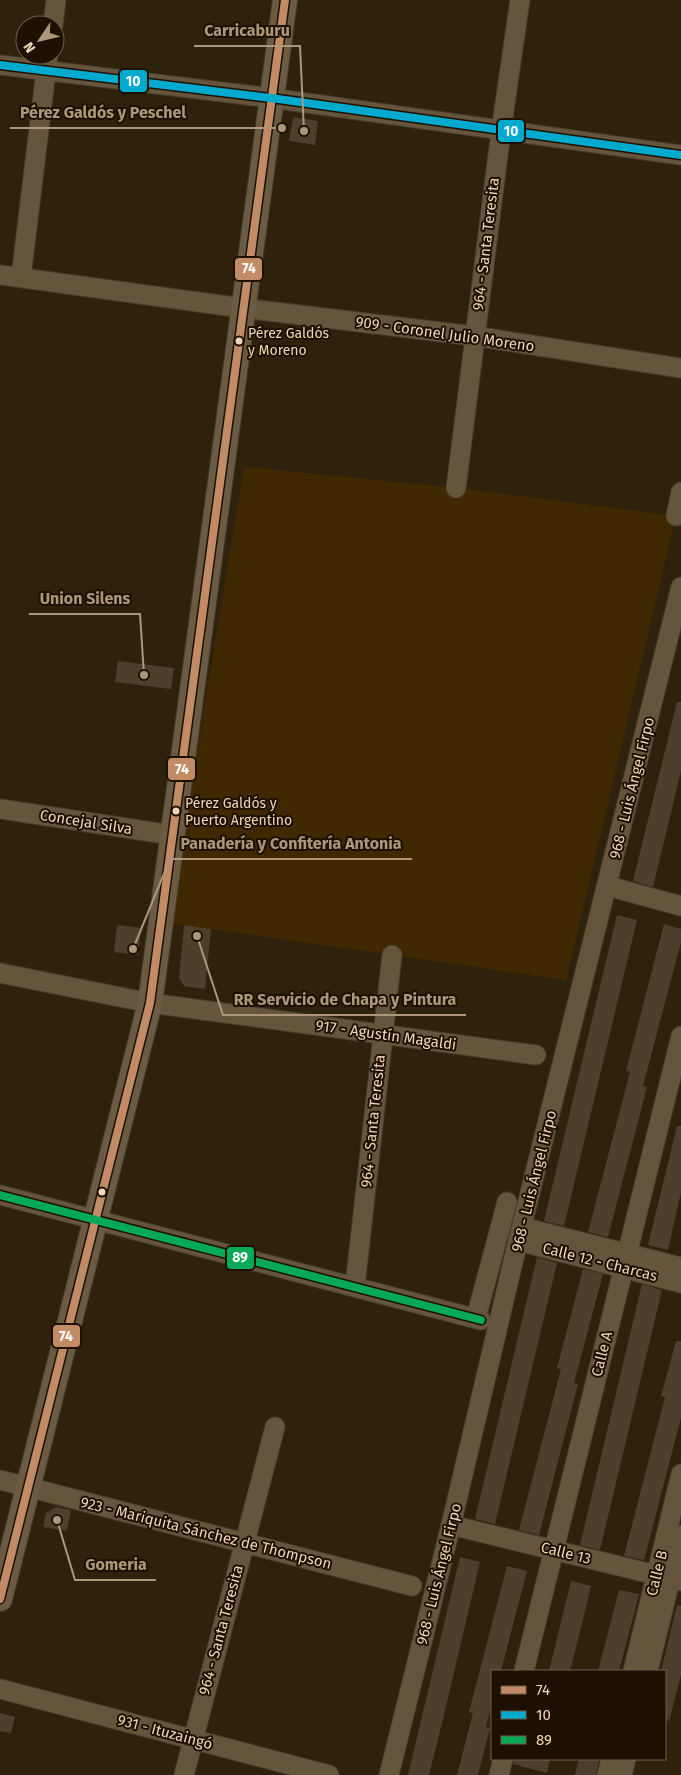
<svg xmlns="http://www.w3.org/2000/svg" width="681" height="1775" viewBox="0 0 681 1775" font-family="'Fira Sans',sans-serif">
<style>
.built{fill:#402902}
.building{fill:#4e3e2c}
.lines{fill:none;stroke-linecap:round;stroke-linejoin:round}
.minor-casing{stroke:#493e2d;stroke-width:21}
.major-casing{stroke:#493e2d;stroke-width:26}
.minor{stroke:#65553c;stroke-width:19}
.major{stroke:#6a5c44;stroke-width:24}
.bus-1-casing{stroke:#1d1000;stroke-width:11}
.bus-2-casing{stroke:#1d1000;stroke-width:11}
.bus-3-casing{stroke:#1d1000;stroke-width:11}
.bus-1{stroke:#c18c65;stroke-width:8}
.bus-2{stroke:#00a9ce;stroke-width:8}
.bus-3{stroke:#06aa56;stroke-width:8}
.bus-dot{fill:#efd6b6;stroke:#1d1000;stroke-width:2}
.labels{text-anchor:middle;stroke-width:4;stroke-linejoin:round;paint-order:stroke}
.bus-label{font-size:14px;fill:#efd6b6;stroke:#1d1000;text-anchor:start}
.street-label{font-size:15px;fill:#efd6b6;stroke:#1d1000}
.leader{fill:none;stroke:#ac977b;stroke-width:2}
.callout-dot{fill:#ac977b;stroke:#1d1000;stroke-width:2}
.callout-label{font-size:16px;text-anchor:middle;font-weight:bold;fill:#ac977b;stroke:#1d1000;stroke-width:4;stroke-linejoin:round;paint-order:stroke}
.line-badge{stroke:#1d1000;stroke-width:2}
.badge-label{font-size:14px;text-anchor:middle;font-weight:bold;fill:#fff}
</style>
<rect width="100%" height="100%" fill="#2f220d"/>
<path class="built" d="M244 467 456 488 676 516 566 980 169 923Z"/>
<g class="building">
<path d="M293 117 318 121 315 145 289 141Z"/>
<path d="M118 661 174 668 171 689 115 682Z"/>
<path d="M677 702H681V771L653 887 633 881Z"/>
<path d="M617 915 637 920 564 1226 544 1221Z"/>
<path d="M664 924 681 929V942L643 1086 647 1087 608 1237 588 1232 630 1072 626 1071Z"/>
<path d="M117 925 141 928 138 955 114 952Z"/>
<path d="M184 925 211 929 205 989 184 986 179 978Z"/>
<path d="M677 1126H681V1192L668 1250 648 1245Z"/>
<path d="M537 1257 557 1263 495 1524 475 1519Z"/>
<path d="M583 1269 603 1274 574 1383 578 1384 539 1535 519 1530 561 1369 557 1368Z"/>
<path d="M642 1284 662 1290 600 1550 580 1545Z"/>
<path d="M676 1341H681V1418L644 1560 624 1556 665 1397 661 1396Z"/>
<path d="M56 1507 71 1510 67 1531 43 1527 46 1513Z"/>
<path d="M460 1557 480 1562 443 1719 429 1775H408Z"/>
<path d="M507 1566 527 1571 501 1671H492V1703L486 1727 490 1728 478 1775H457L473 1713 469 1712Z"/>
<path d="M571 1581 591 1586 582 1624 570 1671H549Z"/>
<path d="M619 1590 639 1594 631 1625 619 1671H598Z"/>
<path d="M677 1605 681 1606V1675L669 1721 665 1720V1671H661Z"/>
<path d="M0 1713 15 1717 11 1733 0 1731Z"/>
<path d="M514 1759H550L547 1773 513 1764Z"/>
<path d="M579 1759H599L596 1775H575Z"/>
</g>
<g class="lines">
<g class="minor-casing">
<g id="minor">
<path d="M53 25 56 0"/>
<path d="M0 65 271 98 681 155"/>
<path d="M0 275 242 308 474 336 681 368"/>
<path d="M21 277 48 55"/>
<path d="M456 488 501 131 520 0"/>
<path d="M676 516 681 492"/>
<path d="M0 809 172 835"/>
<path d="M608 886 681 906"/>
<path d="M0 973 150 1003 536 1055"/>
<path d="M0 1195 481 1320"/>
<path d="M522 1227 681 1267"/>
<path d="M518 1241 681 1283"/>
<path d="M355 1286 392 955"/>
<path d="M476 1318 507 1202"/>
<path d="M0 1480 412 1586"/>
<path d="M451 1525 681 1581"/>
<path d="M524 1671 681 1036"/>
<path d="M633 1671 681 1474"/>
<path d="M648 1671 681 1535"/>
<path d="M0 1689 329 1775"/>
<path d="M184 1775 275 1427"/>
<path d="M389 1775 451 1525 518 1241 681 587"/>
<path d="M499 1775 503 1759"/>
<path d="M607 1775 611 1759"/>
<path d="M622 1775 626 1759"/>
</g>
</g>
<g class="major-casing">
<path id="major" d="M0 1599 150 1003 285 0"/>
</g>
<use href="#minor" class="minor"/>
<use href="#major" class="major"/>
<g class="bus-1-casing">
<path id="bus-1" d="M0 1599 150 1003 285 0"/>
</g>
<g class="bus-2-casing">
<path id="bus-2" d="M0 65 271 98 681 155"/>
</g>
<g class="bus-3-casing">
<path id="bus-3" d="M0 1195 481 1320"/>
</g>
<use href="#bus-1" class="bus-1"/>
<use href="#bus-2" class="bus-2"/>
<use href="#bus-3" class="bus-3"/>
</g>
<g class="bus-dot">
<circle cx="239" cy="341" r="4.5"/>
<circle cx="176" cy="811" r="4.5"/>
<circle cx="102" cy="1192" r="4.5"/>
</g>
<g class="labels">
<g class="bus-label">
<text x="248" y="338">Pérez Galdós<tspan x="248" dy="17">y Moreno</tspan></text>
<text x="185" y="808">Pérez Galdós y<tspan x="185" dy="17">Puerto Argentino</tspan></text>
</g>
<g class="street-label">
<text transform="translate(486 244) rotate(-83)" y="5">964 - Santa Teresita</text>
<text transform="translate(445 334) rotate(8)" y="5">909 - Coronel Julio Moreno</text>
<text transform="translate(632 788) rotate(-76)" y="5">968 - Luis Ángel Firpo</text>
<text transform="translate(86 822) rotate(9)" y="5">Concejal Silva</text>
<text transform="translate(386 1035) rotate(8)" y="5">917 - Agustín Magaldi</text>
<text transform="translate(373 1121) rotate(-84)" y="5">964 - Santa Teresita</text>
<text transform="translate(534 1181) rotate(-76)" y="5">968 - Luis Ángel Firpo</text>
<text transform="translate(600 1262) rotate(14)" y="5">Calle 12 - Charcas</text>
<text transform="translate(602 1354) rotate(-76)" y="5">Calle A</text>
<text transform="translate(206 1533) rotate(14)" y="5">923 - Mariquita Sánchez de Thompson</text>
<text transform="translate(566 1553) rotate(14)" y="5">Calle 13</text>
<text transform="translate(657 1573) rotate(-76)" y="5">Calle B</text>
<text transform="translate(439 1574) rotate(-76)" y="5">968 - Luis Ángel Firpo</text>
<text transform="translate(221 1630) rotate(-75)" y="5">964 - Santa Teresita</text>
<text transform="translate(165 1732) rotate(15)" y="5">931 - Ituzaingó</text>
</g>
</g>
<path class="leader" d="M304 131L300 46H194M282 128L196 128H10M144 675L140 614H29M133 949L170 859H412M197 936L223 1015H466M57 1520L75 1580H156"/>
<g class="callout-dot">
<circle cx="304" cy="131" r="5"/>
<circle cx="282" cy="128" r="5"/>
<circle cx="144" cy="675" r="5"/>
<circle cx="133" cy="949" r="5"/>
<circle cx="197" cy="936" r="5"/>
<circle cx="57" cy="1520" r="5"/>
</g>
<g class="callout-label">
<text x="247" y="36">Carricaburu</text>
<text x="103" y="118">Pérez Galdós y Peschel</text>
<text x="85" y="604">Union Silens</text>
<text x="291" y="849">Panadería y Confitería Antonia</text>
<text x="345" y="1005">RR Servicio de Chapa y Pintura</text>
<text x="116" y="1570">Gomeria</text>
</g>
<g class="line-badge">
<rect x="119" y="69" width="29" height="24" rx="5" fill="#00a9ce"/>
<rect x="497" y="119" width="28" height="24" rx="5" fill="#00a9ce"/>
<rect x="234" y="257" width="29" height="24" rx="5" fill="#c18c65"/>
<rect x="167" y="757" width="29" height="24" rx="5" fill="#c18c65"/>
<rect x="226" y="1246" width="29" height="24" rx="5" fill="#06aa56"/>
<rect x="52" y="1324" width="29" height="24" rx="5" fill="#c18c65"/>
</g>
<g class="badge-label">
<text x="133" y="86">10</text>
<text x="511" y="136">10</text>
<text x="249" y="273">74</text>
<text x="182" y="774">74</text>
<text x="240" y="1262">89</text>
<text x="66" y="1341">74</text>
</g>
<rect x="491" y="1670" width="175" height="90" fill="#1d1000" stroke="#715f49"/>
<rect x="501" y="1686" width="25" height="8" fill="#c18c65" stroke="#715f49"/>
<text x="536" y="1695" font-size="15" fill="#efd6b6">74</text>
<rect x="501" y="1711" width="25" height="8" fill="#00a9ce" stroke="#715f49"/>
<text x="536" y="1720" font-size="15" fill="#efd6b6">10</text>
<rect x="501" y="1736" width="25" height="8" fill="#06aa56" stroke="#715f49"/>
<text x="536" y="1745" font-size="15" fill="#efd6b6">89</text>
<g transform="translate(40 40) rotate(235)"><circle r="24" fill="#1d1000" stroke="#715f49"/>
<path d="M0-4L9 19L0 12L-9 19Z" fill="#ac977b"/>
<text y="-8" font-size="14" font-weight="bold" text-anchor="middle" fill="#efd6b6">N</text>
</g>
</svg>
